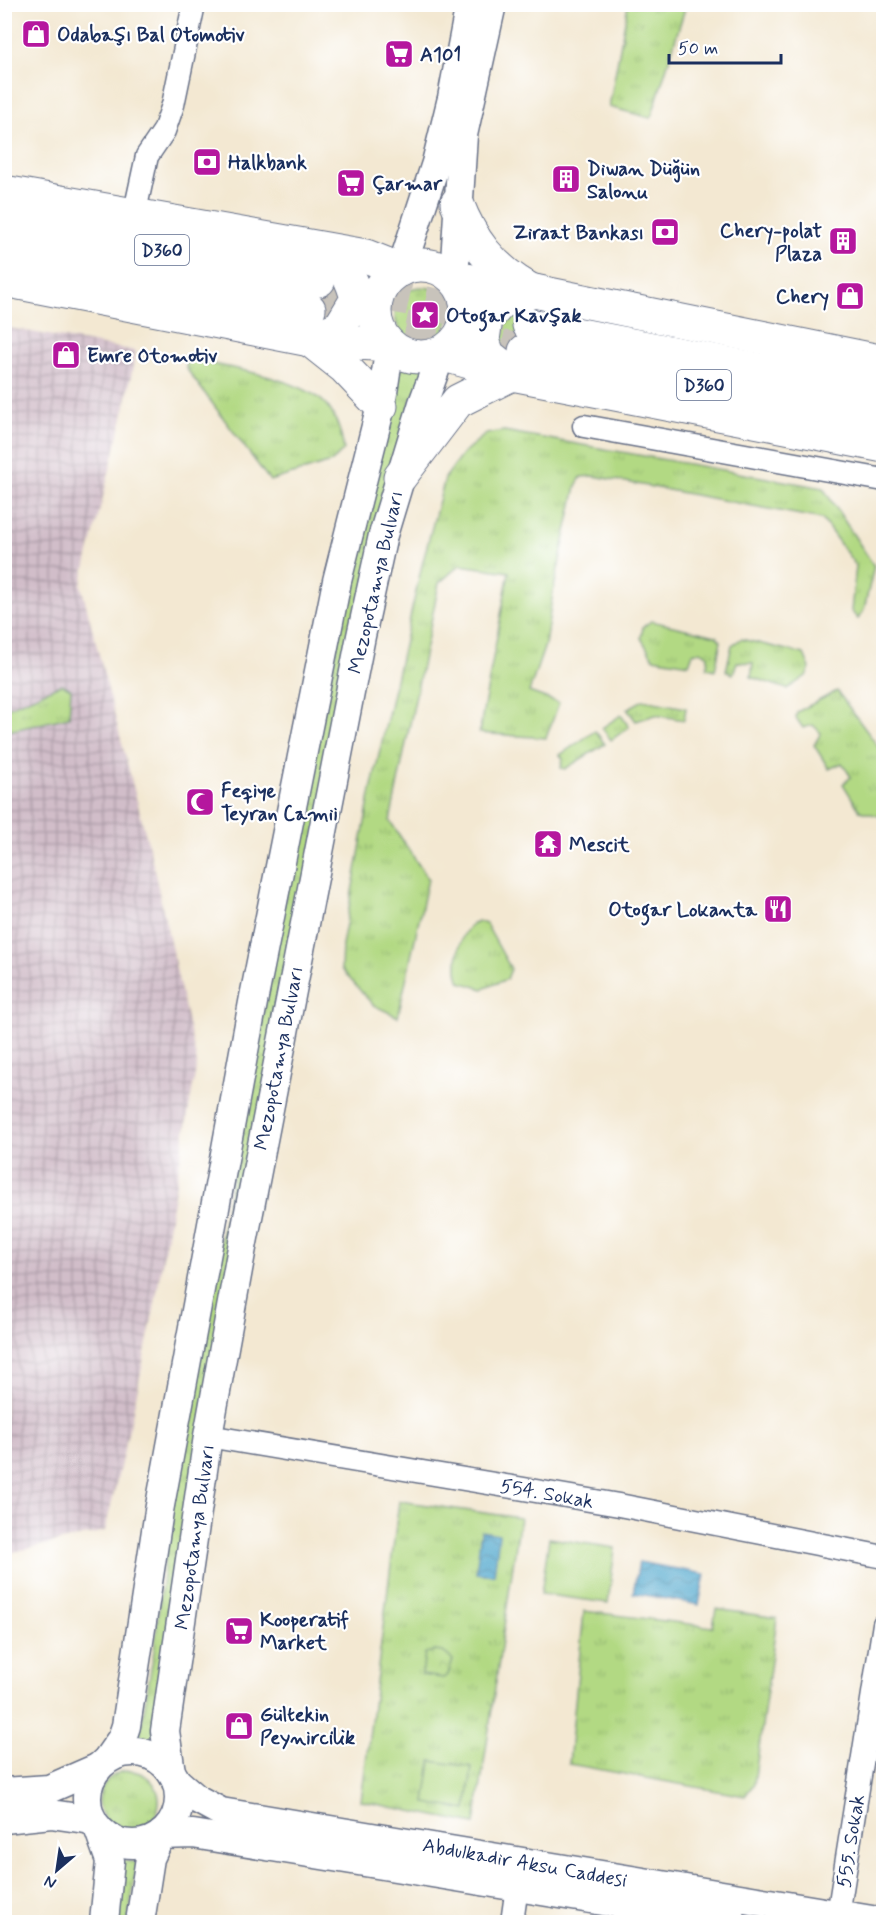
<svg xmlns="http://www.w3.org/2000/svg" width="888" height="1927" viewBox="0 0 888 1927" font-family="Mynerve,sans-serif">
<style>
.industrial{fill:url(#industrial-grid)}
.grass{fill:url(#grass-tufts);stroke:#668470;stroke-width:1.5}
.park{fill:url(#park-crowns);stroke:#668470;stroke-width:1.5}
.garden{fill:#b2d983;stroke:#668470;stroke-width:1.5}
.water{fill:url(#water-waves);stroke:#366c96;stroke-width:1.5}
.lines{fill:none;stroke-linecap:round;stroke-linejoin:round}
.highway-tunnel{stroke:#c8c3bb;stroke-width:33;stroke-dasharray:33 16;stroke-linecap:butt}
.minor-casing{stroke:#677087;stroke-width:25}
.major-casing{stroke:#677087;stroke-width:31}
.highway-casing{stroke:#677087;stroke-width:35}
.minor{stroke:#fff;stroke-width:22}
.major{stroke:#fff;stroke-width:28}
.highway{stroke:#fff;stroke-width:33}
.labels{text-anchor:middle;stroke-width:4.5;stroke-linejoin:round;paint-order:stroke}
.shield{fill:#fff;stroke:#5f6d8e;stroke-width:1.5}
.shield-label{font-size:18px;font-weight:bold;fill:#1b2f5e}
.poi-label{font-size:20px;font-weight:bold;fill:#1b2f5e;stroke:#fff;text-anchor:start}
.street-label{font-size:20px;fill:#1b2f5e;stroke:#fff}
</style>
<defs>
<pattern id="industrial-grid" width="8" height="8" patternUnits="userSpaceOnUse" patternTransform="scale(1.5)"><rect width="8" height="8" fill="#d1bdc9"/><path d="M0 4h8M4 0v8" fill="none" stroke="#a99aa6"/></pattern>
<pattern id="grass-tufts" width="24" height="20" patternUnits="userSpaceOnUse" patternTransform="scale(1.5)"><rect width="24" height="20" fill="#b2d983"/><path d="M3 7l-1-3M5 7V3M7 7l1-3M15 17l-1-3M17 17v-4M19 17l1-3" fill="none" stroke="#98bb74"/></pattern>
<pattern id="park-crowns" width="20" height="18" patternUnits="userSpaceOnUse" patternTransform="scale(1.5)"><rect width="20" height="18" fill="#b2d983"/><path d="M2 6a3 3 0 1 1 6 0M12 15a3 3 0 1 1 6 0" fill="none" stroke="#98bb74"/></pattern>
<pattern id="water-waves" width="16" height="10" patternUnits="userSpaceOnUse" patternTransform="scale(1.5)"><rect width="16" height="10" fill="#51a8cd"/><path d="M0 5q4-4 8 0t8 0" fill="none" stroke="#4289aa"/></pattern>
</defs>
<rect width="100%" height="100%" fill="#fff"/>
<filter id="ink" filterUnits="userSpaceOnUse"><feTurbulence type="fractalNoise" baseFrequency=".0167" numOctaves="2"/><feDisplacementMap in="SourceGraphic" scale="12" xChannelSelector="R" yChannelSelector="G"/><feConvolveMatrix kernelMatrix="1 2 1 2 8 2 1 2 1" color-interpolation-filters="sRGB"/></filter>
<filter id="wash" filterUnits="userSpaceOnUse"><feTurbulence type="fractalNoise" baseFrequency=".008" numOctaves="4" result="noise"/><feDisplacementMap in="SourceGraphic" scale="24" xChannelSelector="R" yChannelSelector="G"/><feGaussianBlur stdDeviation="1.35" result="paint"/><feColorMatrix in="noise" values="0 0 0 0 0 0 0 0 0 0 0 0 0 0 0 0 0 1.4 0 .05"/><feComposite in="paint" operator="in"/></filter>
<g filter="url(#wash)">
<rect width="100%" height="100%" fill="#f3e8d2"/>
<path class="industrial" d="M4 327 136 351 123 417 81 585 150 851 197 1063 154 1309 132 1416 105 1531 5 1554Z"/>
<g class="grass">
<path d="M628 5H686L651 118 609 107Z"/>
<path d="M325 268 343 288 339 307 315 324Z"/>
<circle cx="422" cy="314" r="27"/>
<path d="M527 305 517 360 500 345 499 328 502 318Z"/>
<path d="M187 359C221 366 308 379 328 407 338 420 341 434 344 450L331 462 270 481 186 368Z"/>
<path d="M396 362 430 369 411 399 154 1743 139 1740 154 1651 172 1498 286 892Z"/>
<path d="M504 431 823 488 874 566 864 610 858 619 851 611 856 566 822 519 594 476 581 477 576 486 553 592 545 645 529 692 559 703 546 738 479 733 509 572 460 565 439 583 390 821 428 879 398 1017 373 1005 341 969 342 945 371 790 422 565 445 478 464 452 486 434Z"/>
<path d="M651 621 716 636 721 641 715 670 707 668 708 656 701 651 693 653 689 664 653 658 641 638 643 627Z"/>
<path d="M741 639 804 654 810 668 806 676 787 689 751 677 753 663 737 662 733 674 726 671 732 645Z"/>
<path d="M62 684 71 689 69 717 5 732V709Z"/>
<path d="M837 691 883 753V817L860 811 843 784 851 777 842 763 829 769 814 745 821 733 813 725 803 728 796 718 797 712Z"/>
<path d="M643 700 686 708 684 720 655 715 636 721 627 709Z"/>
<path d="M621 715 629 727 611 740 602 728Z"/>
<path d="M595 731 605 744 565 769 561 768 563 759 560 755Z"/>
<path d="M478 921 486 924 511 969 507 979 483 989 460 982C452 966 460 926 478 921Z"/>
<path d="M399 1501 520 1518 475 1824 361 1801Z"/>
<path d="M716 1609 777 1618 754 1784 745 1796 569 1764 584 1611 713 1627Z"/>
<circle cx="129" cy="1801" r="30"/>
<path d="M122 1861 137 1862 128 1922H115Z"/>
</g>
<path class="park" d="M434 1651 443 1652 453 1660 448 1675 443 1678 422 1675 425 1653Z"/>
<g class="garden">
<path d="M549 1538 615 1548 608 1603 541 1594Z"/>
<path d="M431 1761 472 1767 466 1810 425 1803Z"/>
</g>
<g class="water">
<path d="M481 1531 499 1534 494 1575 476 1573Z"/>
<path d="M639 1562 705 1574 699 1605 633 1593Z"/>
</g>
</g>
<g filter="url(#ink)">
<g class="lines">
<g class="highway-tunnel">
<path d="M329 282 529 325"/>
<path d="M309 309 525 351"/>
</g>
<g class="minor-casing">
<g id="minor">
<path d="M134 216 147 156 164 131 173 105 194 4"/>
<path d="M584 426 884 480"/>
<path d="M208 1436 619 1505 884 1557"/>
<path d="M838 1915 884 1624"/>
<path d="M512 1922 517 1887"/>
</g>
</g>
<g class="major-casing">
<g id="major">
<path d="M401 270 436 163 452 98 470 4"/>
<path d="M454 278 463 135 492 4"/>
<circle cx="133" cy="1798" r="46"/>
<path d="M108 1758 122 1738 126 1726 159 1511 254 997 337 581 381 406 390 345"/>
<path d="M171 1772 165 1731 208 1436 241 1253 361 636 383 535 423 403 441 354"/>
<path d="M176 1781 197 1799 221 1812 884 1922"/>
<path d="M4 1792 49 1789 97 1768"/>
<path d="M4 1819 51 1814 92 1820"/>
<path d="M99 1830 110 1861 104 1922"/>
<path d="M140 1922 150 1858 161 1835 193 1834 732 1922"/>
</g>
</g>
<g class="highway-casing">
<g id="highway">
<path d="M4 192 366 256 401 270"/>
<path d="M457 203C471 240 492 268 527 288"/>
<path d="M4 221 319 280"/>
<path d="M4 252 309 309"/>
<circle cx="421" cy="311" r="46"/>
<path d="M454 278 534 291 884 362"/>
<path d="M4 280 310 340 390 345"/>
<path d="M529 325 884 394"/>
<path d="M310 340 340 327 357 299C352 277 344 266 328 250"/>
<path d="M310 340 344 367 381 406"/>
<path d="M525 351 884 419"/>
<path d="M441 354 512 374 884 446"/>
<path d="M400 477 458 401 512 374 488 355 483 340 486 319 501 302 534 291"/>
</g>
</g>
<use href="#minor" class="minor"/>
<use href="#major" class="major"/>
<use href="#highway" class="highway"/>
</g>
</g>
<defs>
<g id="shop-square" transform="scale(1.5)"><rect x="-9" y="-9" width="18" height="18" rx="4" fill="#b5179e" stroke="#fff"/><path d="M-5-2.5h2.3a2.7 3.5 0 0 1 5.4 0H5L5.5 6h-11ZM-1.5-2.5h3a1.5 2.3 0 0 0-3 0Z" fill="#fff"/></g>
<g id="supermarket-square" transform="scale(1.5)"><rect x="-9" y="-9" width="18" height="18" rx="4" fill="#b5179e" stroke="#fff"/><path d="M-6-5.5h2.5l.6 2H6L4.5 2H-2.5L-4.4-4H-6ZM-1.5 3.2a1.3 1.3 0 1 0 .1 0ZM3 3.2a1.3 1.3 0 1 0 .1 0Z" fill="#fff"/></g>
<g id="bank-square" transform="scale(1.5)"><rect x="-9" y="-9" width="18" height="18" rx="4" fill="#b5179e" stroke="#fff"/><path d="M-6-4H6V4H-6ZM0-2.3a2.3 2.3 0 1 0 0 4.6a2.3 2.3 0 1 0 0-4.6Z" fill="#fff"/></g>
<g id="building-square" transform="scale(1.5)"><rect x="-9" y="-9" width="18" height="18" rx="4" fill="#b5179e" stroke="#fff"/><path d="M-4-6H4V6H1V3H-1V6H-4ZM-2.5-4.3h1.7v1.8h-1.7ZM.8-4.3h1.7v1.8H.8ZM-2.5-1h1.7V.8h-1.7ZM.8-1h1.7V.8H.8Z" fill="#fff"/></g>
<g id="sight-square" transform="scale(1.5)"><rect x="-9" y="-9" width="18" height="18" rx="4" fill="#b5179e" stroke="#fff"/><path d="M0-6L1.8-2.2L6-1.7L2.9 1.2L3.7 5.4L0 3.3L-3.7 5.4L-2.9 1.2L-6-1.7L-1.8-2.2Z" fill="#fff"/></g>
<g id="mosque-square" transform="scale(1.5)"><rect x="-9" y="-9" width="18" height="18" rx="4" fill="#b5179e" stroke="#fff"/><path d="M3.5-4.9A6 6 0 1 0 3.5 4.9A5 5 0 1 1 3.5-4.9Z" fill="#fff"/></g>
<g id="temple-square" transform="scale(1.5)"><rect x="-9" y="-9" width="18" height="18" rx="4" fill="#b5179e" stroke="#fff"/><path d="M0-6L5-2H3V0L6.5 2.5H4V6H1.5V3h-3V6H-4V2.5H-6.5L-3 0V-2H-5Z" fill="#fff"/></g>
<g id="restaurant-square" transform="scale(1.5)"><rect x="-9" y="-9" width="18" height="18" rx="4" fill="#b5179e" stroke="#fff"/><path d="M-5-6h1v4h1v-4h1v4h1v-4h1v5L-1.5 .5V6h-2V.5L-5-1ZM5-6V6H3V1.5H1.5Q1.5-4 5-6Z" fill="#fff"/></g>
</defs>
<g fill-rule="evenodd">
<use href="#shop-square" x="36" y="34"/>
<use href="#supermarket-square" x="399" y="54"/>
<use href="#bank-square" x="207" y="162"/>
<use href="#building-square" x="566" y="179"/>
<use href="#supermarket-square" x="351" y="183"/>
<use href="#bank-square" x="665" y="232"/>
<use href="#building-square" x="843" y="241"/>
<use href="#shop-square" x="850" y="296"/>
<use href="#sight-square" x="425" y="315"/>
<use href="#shop-square" x="66" y="355"/>
<use href="#mosque-square" x="200" y="802"/>
<use href="#temple-square" x="548" y="844"/>
<use href="#restaurant-square" x="778" y="909"/>
<use href="#supermarket-square" x="239" y="1631"/>
<use href="#shop-square" x="239" y="1726"/>
</g>
<g class="labels">
<g class="shield">
<rect x="135" y="235" width="54" height="30" rx="4.5"/>
<rect x="677" y="370" width="54" height="30" rx="4.5"/>
</g>
<g class="shield-label">
<text x="162" y="256">D360</text>
<text x="704" y="391">D360</text>
</g>
<g class="poi-label">
<text x="57" y="41">Odabaşı Bal Otomotiv</text>
<text x="420" y="61">A101</text>
<text x="228" y="169">Halkbank</text>
<text x="587" y="175">Diwan Düğün<tspan x="587" dy="23">Salonu</tspan></text>
<text x="372" y="190">Çarmar</text>
<text x="822" y="237" text-anchor="end">Chery-polat<tspan x="822" dy="23">Plaza</tspan></text>
<text x="644" y="239" text-anchor="end">Ziraat Bankası</text>
<text x="829" y="303" text-anchor="end">Chery</text>
<text x="446" y="322">Otogar Kavşak</text>
<text x="87" y="362">Emre Otomotiv</text>
<text x="221" y="797">Feqiye<tspan x="221" dy="23">Teyran Camii</tspan></text>
<text x="569" y="851">Mescit</text>
<text x="757" y="916" text-anchor="end">Otogar Lokanta</text>
<text x="260" y="1626">Kooperatif<tspan x="260" dy="23">Market</tspan></text>
<text x="260" y="1721">Gültekin<tspan x="260" dy="23">Peynircilik</tspan></text>
</g>
<g class="street-label">
<text transform="translate(375 582) rotate(-77)" y="7">Mezopotamya Bulvarı</text>
<text transform="translate(278 1058) rotate(-79)" y="7">Mezopotamya Bulvarı</text>
<text transform="translate(547 1493) rotate(10)" y="7">554. Sokak</text>
<text transform="translate(194 1537) rotate(-82)" y="7">Mezopotamya Bulvarı</text>
<text transform="translate(850 1841) rotate(-81)" y="7">555. Sokak</text>
<text transform="translate(525 1862) rotate(10)" y="7">Abdulkadir Aksu Caddesi</text>
</g>
</g>
<rect width="888" height="1927" fill="none" stroke="#fff" stroke-width="24"/>
<g transform="translate(57 1870) rotate(209)" stroke="#ffffff" stroke-width="4.5" paint-order="stroke">
<path d="M0-4.5L10 22L0 15L-10 22Z" fill="#1b2f5e"/>
<text y="-9" font-size="16" font-weight="bold" text-anchor="middle" fill="#1b2f5e">N</text>
</g>
<path d="M669 54v9h112v-9" fill="none" stroke="#1b2f5e" stroke-width="3"/>
<text x="678" y="54" font-size="18" fill="#1b2f5e" stroke="#ffffff" stroke-width="4.5" paint-order="stroke">50 m</text>
</svg>
